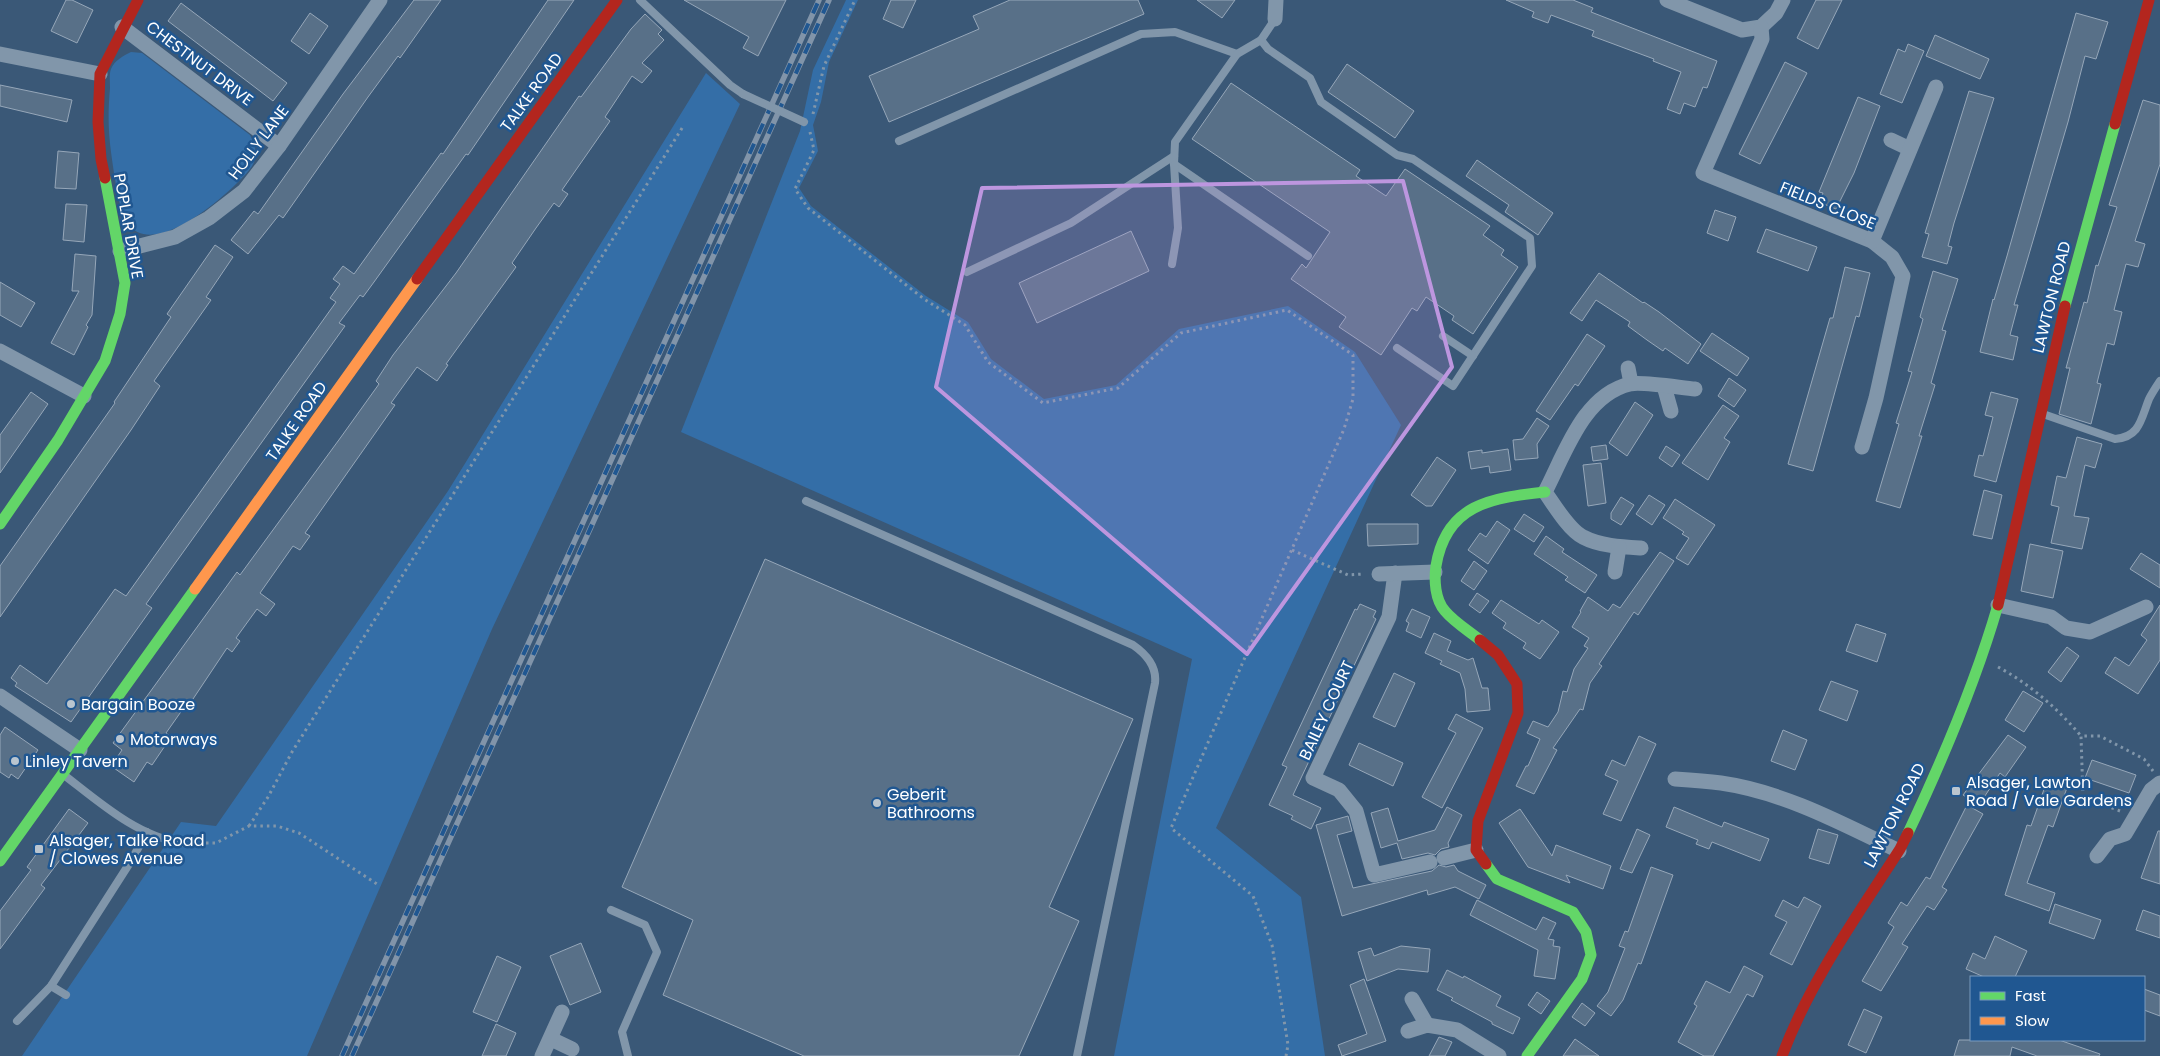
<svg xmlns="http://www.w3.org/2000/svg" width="2160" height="1056" viewBox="0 0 2160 1056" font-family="Poppins,sans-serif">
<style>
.green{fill:#346ea7}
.building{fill:#587088;stroke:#96a7b9}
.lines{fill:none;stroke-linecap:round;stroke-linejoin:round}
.path{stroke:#8196aa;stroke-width:3;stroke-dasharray:2.5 4;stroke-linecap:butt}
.lane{stroke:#8196aa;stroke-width:8}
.street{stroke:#8196aa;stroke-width:15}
.fast{stroke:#63d668;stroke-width:11}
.slow{stroke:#ff974d;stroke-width:11}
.jam{stroke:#b3261e;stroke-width:11}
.rail-casing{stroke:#8194a9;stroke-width:5.5}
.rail{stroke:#205791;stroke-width:4;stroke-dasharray:11;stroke-linecap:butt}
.lane-bridge{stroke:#8196aa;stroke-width:8}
.marked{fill:#bd96df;fill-opacity:0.2;stroke:#bd96df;stroke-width:4;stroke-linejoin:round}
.poi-dot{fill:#bac5cf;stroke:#205791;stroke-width:2}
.labels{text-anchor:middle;stroke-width:5;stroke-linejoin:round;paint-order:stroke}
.street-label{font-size:16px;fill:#fff;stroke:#205791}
.poi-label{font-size:16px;fill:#fff;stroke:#205791;text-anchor:start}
</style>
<rect width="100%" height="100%" fill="#3a5877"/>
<g class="green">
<path d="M846 0H858L829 62 821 102 813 125 818 151 799 188 811 206 926 296 968 322 991 359 1044 399 1116 385 1179 329 1288 306 1355 352 1401 425 1216 828 1301 897 1325 1056H1114L1192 659 681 432 800 131 813 70Z"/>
<path d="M131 52 142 53 250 135C263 160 252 168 234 186 214 205 152 258 127 223 119 213 113 166 111 152 108 129 108 111 110 88 110 82 109 74 111 69 115 60 123 56 131 52Z"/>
<path d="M706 73 740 104 492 629 307 1056H22L181 822 216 826 448 491Z"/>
</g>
<g class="building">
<path d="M66 0H72L93 10 77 43 51 31Z"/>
<path d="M414 0H441L400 58 398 56 368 97 283 218 279 215 248 254 231 240 254 211 258 214 343 94Z"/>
<path d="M548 0H574L468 155 466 154 374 282 363 297 360 295 339 323 345 326 146 604 152 608 71 722 15 686 17 683 11 678 20 665 47 684 115 589 126 596 336 302 330 298 340 284 333 279 343 266 354 274 441 153 443 154Z"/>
<path d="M684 0H786L758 56 743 48 749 37Z"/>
<path d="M891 0H916L903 28 883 19Z"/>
<path d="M1010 0H1138L1144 14 889 122 869 76 979 29 973 16Z"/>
<path d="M1197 0H1235L1222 18Z"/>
<path d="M1506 0H1573L1593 8 1591 12 1717 61 1707 88 1703 87 1695 107 1684 103 1680 114 1667 109 1681 72 1653 61 1654 59 1592 36 1594 31 1551 15 1548 23 1532 17 1534 12Z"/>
<path d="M1816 0H1842L1818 49 1797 38Z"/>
<path d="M181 3 287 83 273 101 168 21Z"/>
<path d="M310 13 328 26 309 54 291 41Z"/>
<path d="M2076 13 2108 22 2096 59 2085 56 2068 122 2014 305H2018L2010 335 2018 337 2013 360 1980 352 1993 299 1994 300 2007 256Z"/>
<path d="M645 14 662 30 658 34 664 40 642 63 652 71 642 83 632 76 605 117 610 121 562 190 568 194 559 207 554 203 536 228 512 263 516 267 446 364 448 365 437 381 417 367 391 403 395 405 305 533 310 536 300 550 293 546 260 593 275 604 266 616 257 609 236 638 240 641 232 652 227 648 187 708 185 706 166 733 171 737 152 765 147 762 134 782 111 766 122 750 113 743 237 572 240 575 341 437 379 384 376 381 393 355 456 273 579 96 581 97 631 29Z"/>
<path d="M1935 35 1989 59 1980 79 1926 56Z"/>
<path d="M1908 44 1924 51 1902 103 1880 94 1898 49 1905 52Z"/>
<path d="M1785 62 1807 73 1760 164 1739 154Z"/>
<path d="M1347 64 1414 111 1395 138 1328 92Z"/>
<path d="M1231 83 1360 170 1356 176 1386 196 1405 169 1490 226 1483 235 1504 250 1501 255 1518 267 1473 334 1452 320 1454 316 1426 297 1417 311 1412 308 1381 355 1339 327 1346 317 1291 279 1302 264 1306 268 1330 232 1192 139Z"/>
<path d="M0 85 72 100 67 122 0 106Z"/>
<path d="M1969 91 1994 98 1954 223 1948 246 1952 247 1947 264 1922 257 1929 234 1925 233Z"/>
<path d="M1858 97 1880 106 1854 173 1836 209 1819 202 1823 193 1819 192Z"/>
<path d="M2143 100 2160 105V164L2135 241 2145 244 2138 267 2126 264 2114 310 2122 312 2114 345 2107 343 2097 383 2101 384 2091 424 2059 414 2070 368H2066L2084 302 2087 303 2096 265 2098 266 2117 207 2109 205Z"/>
<path d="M58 151 79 153 76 189 55 188Z"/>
<path d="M1477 160 1553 213 1538 235 1505 212 1509 205 1466 176Z"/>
<path d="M66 204 87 205 84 242 63 240Z"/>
<path d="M1715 210 1736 217 1728 241 1707 233Z"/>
<path d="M1766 229 1817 247 1808 271 1757 252Z"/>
<path d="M1131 231 1149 271 1037 323 1019 283Z"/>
<path d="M215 245 233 257 206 297 211 300 154 381 160 386 131 430 0 617V566L115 403 114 402 171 317 167 314Z"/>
<path d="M75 254 96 256 92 315 86 325 88 327 74 355 51 343 79 291H72Z"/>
<path d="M1845 267 1870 273 1859 317 1856 316 1813 471 1788 464 1830 318H1833Z"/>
<path d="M1933 271 1958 279 1942 330 1946 331 1931 383 1935 385 1919 436H1922L1900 508 1876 501 1899 424 1896 423 1912 372 1908 371 1923 319 1920 317Z"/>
<path d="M1599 273 1643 303 1644 302 1659 312 1701 344 1688 364 1665 348 1663 351 1647 340 1628 326 1630 322 1596 300 1582 321 1570 313Z"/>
<path d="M0 282 35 303 21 327 0 315Z"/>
<path d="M1712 333 1749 358 1737 376 1700 351Z"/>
<path d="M1587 334 1605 346 1578 386 1575 384 1550 420 1536 411Z"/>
<path d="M1729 378 1746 390 1734 407 1718 396Z"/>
<path d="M31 392 48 404 0 473V435Z"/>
<path d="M1991 392 2018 399 1996 482 1974 476 1979 455 1983 456 1993 417 1985 415Z"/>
<path d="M1635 402 1653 415 1627 456 1609 443Z"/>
<path d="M1723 405 1739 416 1724 438 1730 442 1708 480 1682 463Z"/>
<path d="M1537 418 1549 426 1537 444 1538 458 1515 460 1513 440 1523 439Z"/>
<path d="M2077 437 2102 444 2095 468 2085 465 2074 516 2089 518 2082 549 2051 543 2059 507 2051 505 2057 476 2066 478Z"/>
<path d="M1606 445 1608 459 1593 461 1591 447Z"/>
<path d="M1666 446 1680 455 1672 467 1659 458Z"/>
<path d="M1508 449 1511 470 1490 473 1489 466 1471 469 1468 452 1482 450V453Z"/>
<path d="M1437 457 1456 470 1432 506H1426L1411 495Z"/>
<path d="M1601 463 1606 503 1588 506 1583 465Z"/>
<path d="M1984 490 2002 495 1992 539 1973 535Z"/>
<path d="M1649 495 1665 505 1652 525 1636 514Z"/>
<path d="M1621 497 1634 505 1621 525 1611 519V513Z"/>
<path d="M1675 499 1715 525 1688 565 1676 558 1689 538 1682 534 1684 532 1663 518Z"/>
<path d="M1524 514 1544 527 1534 542 1514 529Z"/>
<path d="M1497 521 1510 530 1488 564 1468 550 1480 533 1486 537Z"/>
<path d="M1367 524H1418V544L1368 546Z"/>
<path d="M1546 536 1564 549 1562 552 1597 575 1585 593 1565 580 1568 577 1534 554Z"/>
<path d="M2030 544 2063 551 2053 598 2021 591Z"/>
<path d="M1660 552 1674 561 1638 615 1634 612 1599 664 1602 666 1590 683 1583 710 1580 709 1553 748 1557 750 1534 794 1516 786 1526 766H1528L1540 739 1527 733 1533 721 1548 727 1558 712 1563 691 1567 692 1574 669 1588 648 1584 646 1589 638 1572 627 1581 612 1580 611 1588 597 1608 611 1613 604 1620 608Z"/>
<path d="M2141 553 2160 565V588L2130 569Z"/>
<path d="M765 559 1133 719 1049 907 1079 921 1019 1056H804L663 995 693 920 622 887Z"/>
<path d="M1474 561 1487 571 1474 590 1461 581Z"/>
<path d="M1477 593 1489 601 1480 613 1469 605Z"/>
<path d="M1501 600 1539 624 1542 620 1559 632 1540 659 1523 648 1526 643 1503 628 1506 623 1492 613Z"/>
<path d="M1360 604 1376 611 1373 617 1376 619 1293 795 1321 808 1311 829 1291 819 1293 816 1269 805 1287 767 1282 765 1355 609 1357 610Z"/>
<path d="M2160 605V660L2138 694 2105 673 2115 657 2129 666 2147 640 2141 635Z"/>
<path d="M1412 609 1430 617 1421 638 1406 631 1409 623 1406 621Z"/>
<path d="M1856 624 1886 634 1877 662 1846 651Z"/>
<path d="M1434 633 1451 641 1447 651 1468 660 1473 658 1482 688H1488L1490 710 1467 712 1465 689 1460 673 1440 664 1442 661 1425 653Z"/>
<path d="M2067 647 2079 656 2061 682 2048 672Z"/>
<path d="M1394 673 1415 683 1395 727 1373 717Z"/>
<path d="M1831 681 1858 691 1847 721 1819 710Z"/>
<path d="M2023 691 2043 703 2024 732 2005 720Z"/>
<path d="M1456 714 1483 728 1442 808 1422 797 1456 733 1448 729Z"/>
<path d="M5 727 38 750 18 779 11 774 9 778 0 772V735Z"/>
<path d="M1783 730 1807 740 1795 770 1771 761Z"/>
<path d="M2008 735 2026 747 2005 777 2000 773 1979 805 1963 795Z"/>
<path d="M1639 736 1656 744 1621 821 1603 814 1618 781 1605 775 1612 760 1625 766Z"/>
<path d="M1359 743 1403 763 1393 786 1349 765Z"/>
<path d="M2092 760 2136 775 2129 793 2085 778Z"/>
<path d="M2048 778 2068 785 2053 827 2048 825 2027 883 2055 893 2049 911 2005 895 2027 825 2031 826Z"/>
<path d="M1967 805 1983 814 1942 887 1947 890 1934 910 1927 906 1902 944 1908 947 1881 991 1862 981 1894 927 1888 923 1901 902 1907 906 1926 877 1930 879Z"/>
<path d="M1447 807 1462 815 1448 843 1449 847 1441 849 1435 855 1428 853 1402 859 1397 843 1381 848 1371 813 1388 808 1398 841 1435 830Z"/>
<path d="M1674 807 1722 827 1724 822 1769 839 1760 861 1712 842 1709 849 1696 844 1698 840 1666 827Z"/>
<path d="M69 809 88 823 41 885 45 888 0 949V911L31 870 27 867Z"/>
<path d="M1520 809 1552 856 1556 845 1611 866 1603 889 1566 875 1570 883 1528 867 1499 823Z"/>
<path d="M1348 816 1352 831 1337 835 1353 888 1432 871 1439 865 1446 867 1454 865 1458 871 1486 885 1479 899 1455 887 1428 895 1427 890 1342 916 1316 825Z"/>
<path d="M1637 829 1650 835 1632 873 1620 869Z"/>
<path d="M1818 829 1838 835 1829 864 1809 858Z"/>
<path d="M2158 831H2160V884L2141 878Z"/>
<path d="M1651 867 1673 875 1641 964 1638 963 1623 1000 1611 1016 1597 1006 1608 992 1625 948 1619 946 1625 931 1628 932Z"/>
<path d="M1804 897 1821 906 1792 965 1770 954 1787 922 1775 916 1783 900 1798 908Z"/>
<path d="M1477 900 1536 930 1543 917 1556 923 1548 939 1554 940 1553 946 1560 947 1555 979 1534 976 1538 950 1470 915Z"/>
<path d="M2055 904 2101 920 2094 939 2049 923Z"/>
<path d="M2143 910 2160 916V938L2136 930Z"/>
<path d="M1995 936 2027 951 2015 977H1984L1966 969 1973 953 1985 959Z"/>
<path d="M581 943 601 992 570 1005 550 956Z"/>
<path d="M1401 946 1430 949 1428 972 1398 969 1367 981 1358 952 1371 948 1374 956Z"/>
<path d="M497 956 521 967 497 1022 473 1012Z"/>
<path d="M1744 966 1763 976 1753 997 1747 994 1713 1056H1704L1678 1042 1697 1006 1694 1004 1706 981 1730 993Z"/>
<path d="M1447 970 1463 978 1464 976 1501 996 1496 1006 1520 1018 1513 1034 1492 1024V1022L1451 1000 1453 998 1437 990Z"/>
<path d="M1364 979 1386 1041 1342 1056 1338 1045 1367 1034 1350 985Z"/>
<path d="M2144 989 2160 995V1016L2144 1010Z"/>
<path d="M1537 992 1550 1001 1541 1014 1528 1005Z"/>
<path d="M1582 1003 1595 1013 1585 1026 1572 1017Z"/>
<path d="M1864 1009 1882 1017 1866 1053 1848 1045Z"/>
<path d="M496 1024 516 1033 506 1056H482Z"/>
<path d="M1439 1037 1452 1042 1445 1056H1429Z"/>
<path d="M1575 1039 1599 1056H1563Z"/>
<path d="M1959 1040H2059L2100 1054 2099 1056H2037L2012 1047 2010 1056H1954Z"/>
</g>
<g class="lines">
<g class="path">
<path d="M813 114 824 66 855 0"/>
<path d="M810 132 814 150 795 189 808 208 924 299 965 325 988 362 1043 403 1118 388 1181 333 1287 310 1353 355V399L1344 429 1171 828 1253 896 1272 945 1288 1045 1286 1056"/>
<path d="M1292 550 1348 575 1364 574"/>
<path d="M1998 667C2030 684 2058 709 2081 736"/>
<path d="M2120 811 2083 797 2081 736H2100L2144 759 2153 771"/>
<path d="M249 826 268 797 292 752 684 125"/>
<path d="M193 843H216L249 826H277L299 833 380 886"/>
</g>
<g class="lane">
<path d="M640 0 730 85 743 94"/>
<path d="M1261 40 1268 49 1310 78 1321 102 1397 155 1413 159 1530 238 1532 266 1453 386 1397 348"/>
<path d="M899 141 1141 34 1175 32 1237 54 1261 40 1275 19"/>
<path d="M1174 164 1308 256"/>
<path d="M1172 264 1178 228 1174 164 1175 142 1237 54"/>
<path d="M967 272 1071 223 1174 156"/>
<path d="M1443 336 1473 356"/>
<path d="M2043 414 2115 439C2140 437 2141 419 2149 399 2152 393 2156 387 2160 381"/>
<path d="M806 501 1133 645C1146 654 1157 666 1155 683L1077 1056"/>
<path d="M64 775C99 802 138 837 182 843"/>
<path d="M611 910 645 925 657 952 622 1032 628 1056"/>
<path d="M51 986 66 995"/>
<path d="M17 1021 51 986 131 861 147 832"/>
</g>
<g class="street">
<path d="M1667 0 1742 30 1761 27 1776 13 1783 0"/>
<path d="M1275 19 1276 0"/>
<path d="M122 27 279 146"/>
<path d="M1761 27 1762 39 1703 173 1872 241 1892 257 1903 276 1876 398 1862 447"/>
<path d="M0 54 100 74"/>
<path d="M1891 140 1910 149"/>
<path d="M1872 241 1936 87"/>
<path d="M120 251 175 237 209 218 244 191 279 146 380 0"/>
<path d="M0 351 84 396"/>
<path d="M1628 368 1631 383"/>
<path d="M1664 386 1671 411"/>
<path d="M1641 548C1622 547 1600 546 1583 537 1569 530 1554 505 1545 492 1565 454 1583 395 1630 384 1641 381 1682 388 1695 389"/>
<path d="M1615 572 1619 547"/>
<path d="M1395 573 1389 617 1313 778 1339 790 1356 811 1374 875 1430 862"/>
<path d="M1379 574 1435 572"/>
<path d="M1998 605 2051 617 2066 628 2090 632 2146 607"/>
<path d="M0 696 80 750"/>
<path d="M1675 779C1691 780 1706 781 1721 783 1784 792 1843 824 1899 851"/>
<path d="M2097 856 2110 839 2125 834 2151 790 2160 783"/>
<path d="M1444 858 1476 850"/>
<path d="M1412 999 1427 1025"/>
<path d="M1408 1031 1427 1025 1457 1030 1499 1056"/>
<path d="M551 1039 572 1049"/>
<path d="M542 1056 562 1012"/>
</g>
<g class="fast">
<path d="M2065 306 2115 124"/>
<path d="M0 524 58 440 105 361 120 314 125 283 105 178"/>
<path d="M1480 640C1469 631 1454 622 1445 611 1435 600 1434 580 1436 566 1446 504 1491 498 1545 492"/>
<path d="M1908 833C1943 759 1975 684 1998 605"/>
<path d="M0 861 195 589"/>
<path d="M1486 864 1497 879 1573 912 1586 932 1591 955 1582 979 1527 1056"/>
</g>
<path class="slow" d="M195 589 417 279"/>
<g class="jam">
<path d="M2115 124 2149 0"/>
<path d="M105 178 101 159 98 122 100 74 138 0"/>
<path d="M417 279 617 0"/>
<path d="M1998 605 2065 306"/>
<path d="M1480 640 1498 655 1517 684 1518 713 1478 821 1476 850 1486 864"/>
<path d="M1782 1056C1810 981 1857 916 1900 849L1908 833"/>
</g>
<g class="rail-casing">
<g id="rail">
<path d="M342 1056 819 0"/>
<path d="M352 1056 829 0"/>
</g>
</g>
<use href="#rail" class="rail"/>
<path class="lane-bridge" d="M743 94 804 122"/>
</g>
<path class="marked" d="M1403 181 1452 367 1247 654 936 387 982 188Z"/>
<g class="poi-dot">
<circle cx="71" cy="704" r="5"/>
<circle cx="120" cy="739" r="5"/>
<circle cx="15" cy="761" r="5"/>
<rect x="1951" y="786" width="10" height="10" rx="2.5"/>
<circle cx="877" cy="803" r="5"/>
<rect x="34" y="844" width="10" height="10" rx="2.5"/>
</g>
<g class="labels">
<g class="street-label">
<text transform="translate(200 63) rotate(37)" y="6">CHESTNUT DRIVE</text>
<text transform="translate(531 92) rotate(-54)" y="6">TALKE ROAD</text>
<text transform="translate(258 142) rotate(-53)" y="6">HOLLY LANE</text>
<text transform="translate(1828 205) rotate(22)" y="6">FIELDS CLOSE</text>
<text transform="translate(129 226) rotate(80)" y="6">POPLAR DRIVE</text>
<text transform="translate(2051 297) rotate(-76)" y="6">LAWTON ROAD</text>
<text transform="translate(296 421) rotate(-55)" y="6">TALKE ROAD</text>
<text transform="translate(1326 710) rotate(-65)" y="6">BAILEY COURT</text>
<text transform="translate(1894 815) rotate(-63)" y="6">LAWTON ROAD</text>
</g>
<g class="poi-label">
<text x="81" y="710">Bargain Booze</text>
<text x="130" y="745">Motorways</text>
<text x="25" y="767">Linley Tavern</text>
<text x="1966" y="788">Alsager, Lawton<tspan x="1966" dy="18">Road / Vale Gardens</tspan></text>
<text x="887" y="800">Geberit<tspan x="887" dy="18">Bathrooms</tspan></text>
<text x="49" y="846">Alsager, Talke Road<tspan x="49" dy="18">/ Clowes Avenue</tspan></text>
</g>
</g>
<rect x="1970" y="976" width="175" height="65" fill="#205791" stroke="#799abd"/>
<rect x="1980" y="992" width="25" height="8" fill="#63d668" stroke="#799abd"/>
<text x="2015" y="1001" font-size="15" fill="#ffffff">Fast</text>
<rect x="1980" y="1017" width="25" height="8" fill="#ff974d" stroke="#799abd"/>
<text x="2015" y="1026" font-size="15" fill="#ffffff">Slow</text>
</svg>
